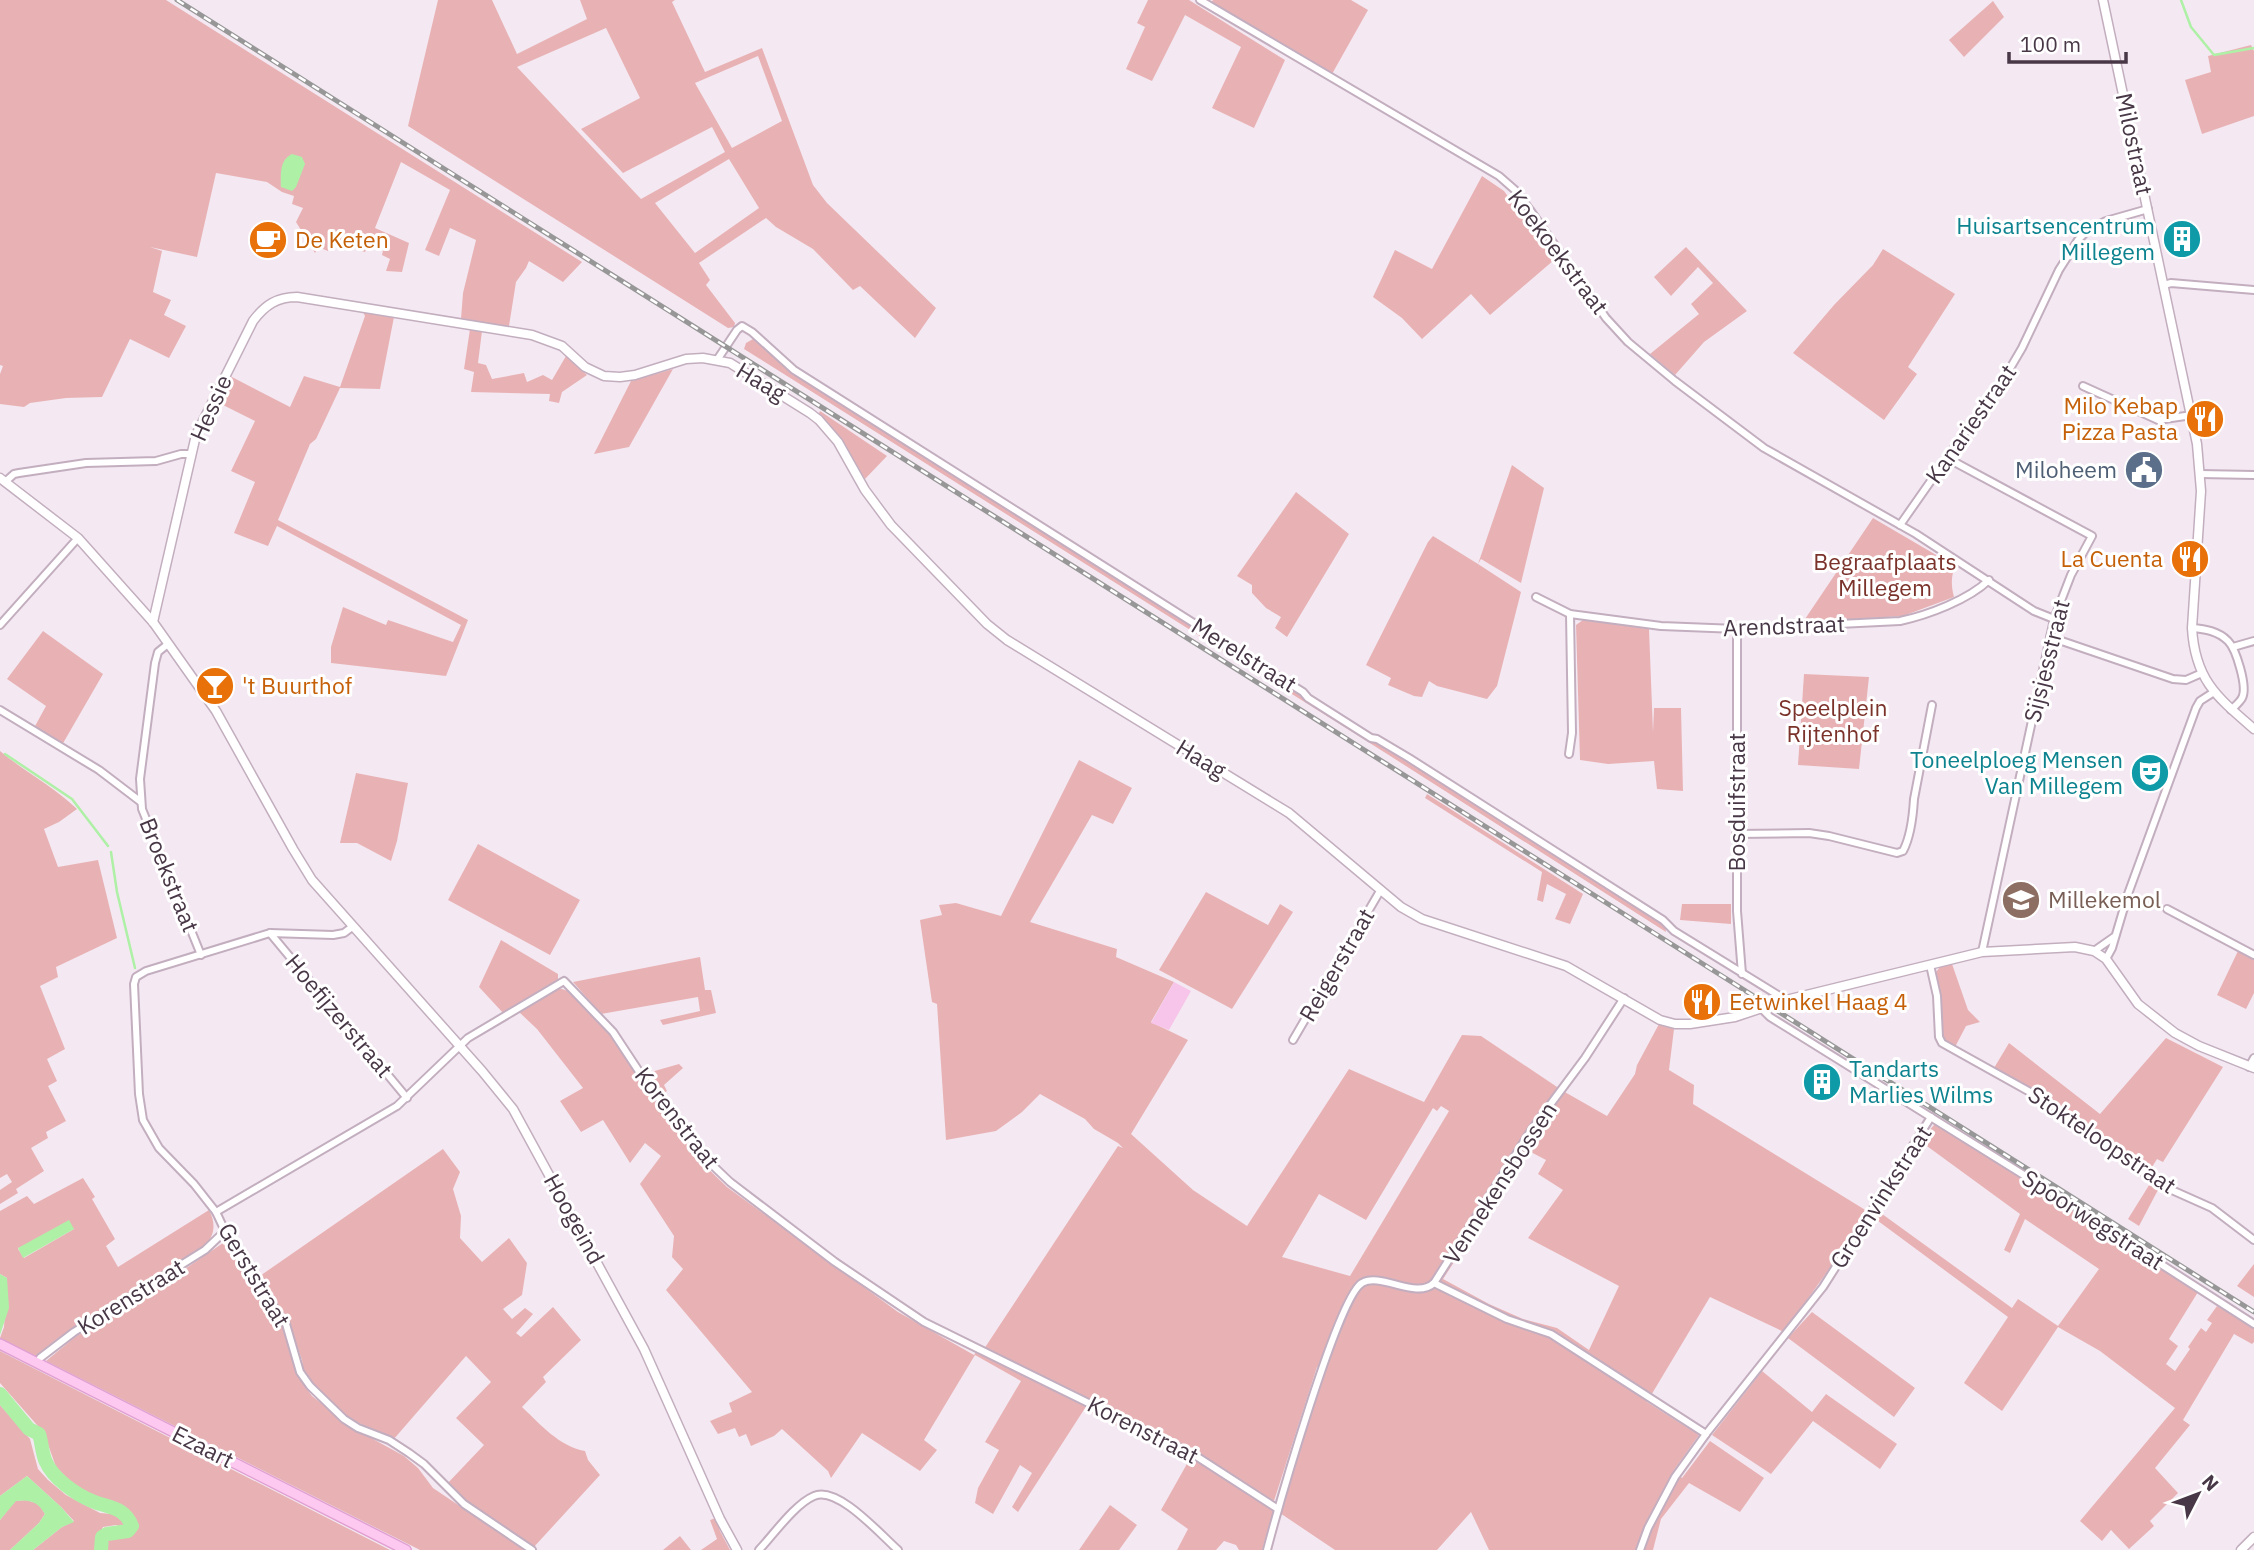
<svg xmlns="http://www.w3.org/2000/svg" width="2254" height="1550" viewBox="0 0 2254 1550" font-family="'IBM Plex Sans',sans-serif">
<style>
.green{fill:#e8b2b5;fill-rule:evenodd}
.sand{fill:#f8c5ea}
.water{fill:#aef0a6}
.lines{fill:none;stroke-linecap:round;stroke-linejoin:round}
.stream{stroke:#aef0a6;stroke-width:2.5}
.river{stroke:#aef0a6;stroke-width:14}
.minor-casing{stroke:#c3aebf;stroke-width:10}
.tertiary-casing{stroke:#c3aebf;stroke-width:11}
.secondary-casing{stroke:#e0a1d2;stroke-width:12}
.minor{stroke:#fff;stroke-width:6}
.tertiary{stroke:#fff;stroke-width:8}
.secondary{stroke:#fec9f1;stroke-width:9}
.rail-casing{stroke:#979797;stroke-width:5}
.rail{stroke:#fff;stroke-width:2.5;stroke-dasharray:8;stroke-linecap:butt}
.labels{text-anchor:middle;stroke-width:6;stroke-linejoin:round;paint-order:stroke}
.street-label{font-size:23px;fill:#483746;stroke:#fff}
.culture-label{font-size:23px;fill:#0d838f;stroke:#fff;text-anchor:end}
.food-label{font-size:23px;fill:#c56008;stroke:#fff;text-anchor:start}
.service-label{font-size:23px;fill:#4e5e75;stroke:#fff;text-anchor:end}
.park-label{font-size:23px;fill:#7a322a;stroke:#fff}
.education-label{font-size:23px;fill:#785e54;stroke:#fff;text-anchor:start}
</style>
<rect width="100%" height="100%" fill="#f4e9f2"/>
<g class="green">
<path d="M0 0H166L582 262 563 282 529 261 526 268 516 282 509 326 461 319 463 293 476 240 450 228 439 256 425 250 450 190 401 162 375 228 409 243 402 272 386 271 390 259 382 255 385 242 372 236 365 252 332 241 328 251 318 247 315 253 296 222 303 208 292 204 294 196 282 192 267 182 216 173 197 257 150 247 162 251 153 292 171 300 164 315 186 326 169 358 130 339 102 397 66 398 30 403 24 407 0 404V374L3 366 0 365Z"/>
<path d="M438 0H492L517 54 587 19 580 0H675L672 2 705 72 762 48 813 185 827 203 936 308 915 338 860 286 853 290 813 249 776 227 766 218 699 263 710 280 706 285 735 323 734 327 728 328 408 126ZM606 28 640 98 581 129 623 173 712 127 725 152 641 199 517 67ZM758 56 782 121 732 148 695 83ZM729 159 759 208 695 253 655 203Z"/>
<path d="M1148 0H1189L1285 60 1254 128 1212 108 1241 47 1185 15 1152 81 1126 69 1145 27 1137 23Z"/>
<path d="M1213 0H1351L1368 10 1332 74 1211 3Z"/>
<path d="M1993 1 2004 17 1964 57 1949 40Z"/>
<path d="M2251 45 2254 51V116L2202 134 2185 80 2211 72 2208 56Z"/>
<path d="M1482 176 1504 191 1554 260 1490 315 1471 294 1422 339 1402 318 1373 297 1395 250 1432 269Z"/>
<path d="M1686 247 1747 311 1704 342 1675 375 1650 354 1699 314 1691 304 1713 283 1698 267 1671 296 1654 277Z"/>
<path d="M1883 249 1955 294 1908 367 1917 374 1884 420 1793 353 1834 305 1873 265Z"/>
<path d="M363 312 394 317 380 389 340 388 316 439 310 444 278 520 468 620 446 676 331 663V647L343 607 386 625 388 620 453 642 461 625 277 526 268 546 234 533 255 482 231 471 255 421 217 402 230 376 290 407 304 376 340 387 365 316Z"/>
<path d="M470 329 482 331 478 363 486 365 492 379 524 373 527 382 543 375 552 380 566 356 587 375 562 392 559 403 549 401 550 394 471 392 474 372 464 369Z"/>
<path d="M753 339 789 371 1657 920 1665 926 1666 932 1384 752 744 349 746 343Z"/>
<path d="M673 369 629 447 594 454 631 381Z"/>
<path d="M820 411 887 456 865 479 835 433 818 415Z"/>
<path d="M1512 465 1544 488 1521 583 1481 559 1478 564 1521 592 1497 686 1487 699 1437 686 1429 681 1422 697 1414 696 1388 685 1391 678 1366 665 1428 542 1433 536 1478 564Z"/>
<path d="M1296 492 1349 534 1287 637 1275 628 1281 617 1266 608 1252 593V585L1237 576Z"/>
<path d="M1873 518 1955 566C1951 577 1951 585 1954 597L1903 616 1803 622Z"/>
<path d="M1583 620 1649 629 1653 732 1654 708H1681L1683 791 1657 789 1654 761 1608 764 1580 760 1576 625Z"/>
<path d="M43 631 103 674 62 745 34 728 46 706 7 679Z"/>
<path d="M1804 674 1869 677 1859 769 1798 765Z"/>
<path d="M0 751C25 772 53 786 77 809L59 822 44 829 58 867 98 860 117 938 56 967 58 977 40 986 65 1049 47 1059 57 1081 48 1086 66 1121 46 1132 48 1138 31 1148 44 1171 16 1189 18 1193 0 1204V1190L12 1182 7 1174 0 1178Z"/>
<path d="M1079 760 1132 788 1113 824 1092 815 1030 922 1117 949 1116 957 1174 982 1151 1022 1188 1040 1131 1134 1193 1190 1247 1226 1349 1069 1424 1102 1462 1035 1481 1036 1563 1091 1607 1116 1635 1074 1637 1065 1659 1024 1674 1029 1669 1070 1694 1085 1693 1104 1867 1211 1827 1272 1784 1332 1710 1297 1647 1402 1699 1435 1674 1470 1682 1478 1710 1441 1764 1478 1740 1512 1689 1483 1661 1519 1653 1550H1489L1471 1512 1437 1550H1335L1274 1509 1262 1550H1239L1236 1545 1224 1541 1216 1550H1177L1188 1529 1161 1510 1188 1462 1090 1412 1092 1407 1191 1457 1281 1509 1324 1369 1317 1367 1274 1501 1205 1457 1082 1395 984 1349 1118 1146 1123 1148 1118 1143 1094 1129 1085 1119 1040 1094 1022 1112 996 1131 946 1140 937 1004 932 1002 920 920 942 915 939 905 956 903 1001 916ZM1441 1106 1449 1111 1350 1276 1282 1257 1319 1194 1366 1220 1433 1108 1437 1111ZM1527 1150 1546 1160 1538 1174 1563 1190 1528 1238 1619 1286 1589 1350 1557 1328 1523 1319 1489 1304 1443 1279Z"/>
<path d="M356 773 408 783 397 841 391 861 357 843H340Z"/>
<path d="M1427 794 1583 894 1570 924 1555 919 1566 894 1547 884 1543 902 1537 900 1542 872 1425 798Z"/>
<path d="M478 844 580 900 550 955 448 900Z"/>
<path d="M1206 892 1268 925 1280 904 1293 912 1232 1009 1159 970Z"/>
<path d="M1682 904H1731V924L1680 920Z"/>
<path d="M501 940 558 974V980L504 1014 479 987Z"/>
<path d="M2238 951 2254 959V993L2246 1009 2217 995Z"/>
<path d="M700 957 705 990H711L716 1013 663 1025 660 1020 700 1011 698 997 601 1014 573 982Z"/>
<path d="M1952 964 1968 1010 1980 1022 1966 1026 1955 1047 1945 1041 1943 1036 1940 997 1935 977 1936 972 1940 967Z"/>
<path d="M555 989H562L571 992 615 1037 621 1038 644 1074 679 1064 683 1068 664 1085 667 1091 655 1098 699 1160 727 1187 898 1312 974 1355 976 1352 1087 1405 1018 1512 1012 1507 1032 1473 1020 1465 993 1514 975 1503 978 1488 999 1450 985 1442 1021 1381 975 1355 924 1440 937 1450 920 1471 862 1433 831 1478 828 1471 782 1429 774 1436 751 1446 746 1434 739 1437 735 1428 718 1434 710 1421 732 1412 729 1403 752 1392 666 1290 683 1269 672 1257 674 1236 640 1184 661 1156 645 1143 630 1163 603 1120 581 1132 560 1101 583 1088 537 1029 519 1012Z"/>
<path d="M2166 1038 2223 1067 2163 1162 2157 1159 2149 1172 2055 1102 1994 1068 2009 1043 2100 1114Z"/>
<path d="M1934 1125H1940L2119 1238 2117 1242 2198 1292 2169 1339 2178 1346 2166 1364 2175 1371 2190 1349 2188 1347 2201 1328 2206 1332 2212 1323 2207 1320 2217 1306 2254 1328V1342L2252 1344 2234 1334 2183 1420 2190 1425 2155 1468 2178 1493 2150 1521 2154 1526 2129 1549 2111 1530 2102 1541 2080 1521 2175 1408 2100 1351 2058 1327 2002 1411 1964 1383 2008 1317 1874 1218 1878 1211 2012 1308 2018 1299 2058 1326 2099 1269 2025 1219 2010 1253 2004 1250 2020 1214 1920 1141Z"/>
<path d="M443 1149 460 1172 453 1189 461 1216 460 1238 482 1262 509 1238 527 1263 522 1295 503 1309 512 1319 525 1308 533 1314 516 1333 521 1337 553 1307 581 1340 543 1377 546 1382 522 1407C541 1425 559 1446 585 1451L588 1460 600 1475 533 1548 458 1496 446 1485 484 1445 456 1418 491 1382 466 1356 393 1440 343 1415 313 1385 303 1368 302 1360 288 1322 257 1278Z"/>
<path d="M83 1178 95 1197 92 1199 115 1239 106 1246 118 1267 209 1210C216 1223 215 1235 205 1246L61 1336 34 1357 0 1338 4 1327 7 1278 0 1274V1211L27 1196 34 1204ZM74 1229 24 1258 18 1249V1248Z"/>
<path d="M2151 1182 2159 1188 2139 1226 2128 1219Z"/>
<path d="M223 1243H229L282 1327 298 1376 312 1396 353 1428 404 1456 418 1468 433 1488 525 1550H420L46 1361 75 1337 154 1290Z"/>
<path d="M2254 1264V1297L2237 1286Z"/>
<path d="M1812 1312 1915 1388 1894 1417 1788 1338Z"/>
<path d="M0 1351 390 1550H107L108 1539 128 1535 135 1528 134 1518 114 1503 105 1502 89 1495 71 1482 56 1467 44 1433 0 1383Z"/>
<path d="M1762 1371 1812 1412 1826 1394 1897 1444 1880 1469 1813 1421 1771 1474 1712 1435Z"/>
<path d="M0 1405 30 1439 38 1469 48 1480 66 1495 100 1513 112 1514 122 1519 126 1525 121 1527 116 1525 103 1527 97 1539 94 1550H33L62 1527 74 1521 61 1507 27 1476 0 1496Z"/>
<path d="M26 1500 39 1504 45 1514 39 1523 10 1550H0V1520L15 1501Z"/>
<path d="M1110 1505 1137 1525 1119 1550H1079Z"/>
<path d="M716 1518 720 1531 730 1550H701L717 1539 710 1520Z"/>
<path d="M680 1536 691 1550H663Z"/>
</g>
<path class="sand" d="M1174 982 1191 991 1169 1030 1151 1023Z"/>
<g class="water">
<path d="M292 154 302 157 305 164 296 187 292 191 281 187C281 175 279 160 292 154Z"/>
<path d="M69 1220 74 1229 23 1258 18 1248Z"/>
<path d="M0 1274 7 1278 9 1308 0 1335Z"/>
<path d="M27 1476 61 1507 74 1522 62 1527 33 1550H10L39 1523 45 1514C38 1502 30 1499 16 1501L0 1520V1496Z"/>
</g>
<g class="lines">
<g class="stream">
<path d="M2181 0 2191 27 2214 55 2254 48"/>
<path d="M5 754 72 799 108 846"/>
<path d="M111 852 117 892 135 968"/>
</g>
<path class="river" d="M0 1394 29 1429 39 1434C42 1443 42 1454 46 1462 53 1478 75 1494 92 1501 108 1508 124 1506 132 1526L128 1531 107 1534 102 1537 101 1550"/>
<g class="minor-casing">
<g id="minor">
<path d="M1200 0 1499 176 1515 190 1530 210 1606 318 1628 342 1675 381 1764 448 1916 534 2034 611 2054 619"/>
<path d="M2164 285 2171 283 2254 290"/>
<path d="M717 360 737 330 742 326 752 332 794 370 1241 653 1303 692 1308 698 1371 738 1377 739 1409 758 1663 920 1674 931 1786 1000"/>
<path d="M2083 386 2158 420 2192 415"/>
<path d="M1947 458 2092 536 2071 575 2054 619 1982 952"/>
<path d="M2200 474 2254 475"/>
<path d="M5 482 14 474 19 473 86 463 156 461 181 454H191"/>
<path d="M1900 525 1963 435 1995 394 2022 348 2059 270 2078 240 2087 231 2106 221 2148 209"/>
<path d="M1536 597 1570 614 1661 626 1737 629 1900 621C1928 615 1968 600 1989 580"/>
<path d="M0 625 78 538"/>
<path d="M2192 628C2205 629 2218 631 2228 641 2236 649 2248 687 2242 698 2240 702 2235 706 2231 710"/>
<path d="M1737 629V911L1742 974"/>
<path d="M2050 637 2173 679 2186 680 2202 673"/>
<path d="M168 644 158 652 155 663 140 779 142 809 201 955"/>
<path d="M2233 647 2254 641"/>
<path d="M0 710 99 770 141 802"/>
<path d="M1569 754 1572 733 1570 614"/>
<path d="M1736 834 1809 833 1829 836 1897 853 1903 851C1911 836 1913 816 1914 799L1932 705"/>
<path d="M2167 909 2254 955"/>
<path d="M352 927 344 933 333 935 270 933 146 971 136 977 134 984 139 1094 143 1120 159 1148 194 1184 216 1212 225 1231 254 1278 286 1324 300 1372 310 1386 344 1419 358 1428 389 1440 409 1453 424 1464 464 1504 532 1550"/>
<path d="M270 933 407 1098"/>
<path d="M2094 951 2114 937"/>
<path d="M2106 959 2112 948 2128 894 2196 708 2200 701 2214 692"/>
<path d="M1930 965 1937 996 1939 1037 1942 1043 2046 1101 2146 1174 2165 1187 2212 1208 2254 1240"/>
<path d="M1624 998 1585 1058 1532 1129 1434 1283 1507 1319 1551 1334 1706 1434"/>
<path d="M1762 1009 1770 1017 2104 1225 2128 1243 2254 1324"/>
<path d="M1293 1040 1380 891"/>
<path d="M2249 1067 2254 1058"/>
<path d="M216 1212 397 1106 468 1038 564 981 613 1032 642 1076 706 1159 730 1182 835 1262 924 1322 1196 1456 1278 1509"/>
<path d="M37 1363 40 1358 74 1332 205 1250 225 1231"/>
<path d="M759 1550C774 1534 795 1504 814 1496 837 1485 880 1534 898 1550"/>
<path d="M1267 1550C1277 1512 1338 1296 1362 1283 1381 1272 1416 1300 1434 1283"/>
<path d="M1640 1550 1648 1528 1675 1477 1706 1434 1823 1287 1931 1117"/>
</g>
</g>
<g class="tertiary-casing">
<g id="tertiary">
<path d="M2103 0 2197 444 2201 491 2192 628C2195 680 2217 697 2254 729"/>
<path d="M0 478 78 538 153 622 216 711 293 849 312 880 482 1071 513 1109 644 1349 720 1519 737 1550"/>
<path d="M153 622 196 435 253 321C265 305 277 297 297 297L532 335 562 346 585 367 604 376 620 377 635 375 686 359 703 358 730 363 810 413 819 420 838 442 865 490 891 525 987 624 1007 640 1289 813 1401 907 1422 919 1566 966 1660 1020 1675 1024H1690L1735 1017 1786 1000 1982 952 2075 947 2094 951 2106 959 2138 1004 2175 1033 2199 1046 2254 1068"/>
<path d="M2241 1550 2254 1537"/>
</g>
</g>
<g class="secondary-casing">
<path id="secondary" d="M0 1344 406 1550"/>
</g>
<use href="#minor" class="minor"/>
<use href="#tertiary" class="tertiary"/>
<use href="#secondary" class="secondary"/>
<g class="rail-casing">
<path id="rail" d="M177 0 2254 1312"/>
</g>
<use href="#rail" class="rail"/>
</g>
<defs>
<g id="building-disc" transform="scale(2.0125)"><circle r="9.5" fill="#0f9aa8" stroke="#fff"/><path d="M-4-6H4V6H1V3H-1V6H-4ZM-2.5-4.3h1.7v1.8h-1.7ZM.8-4.3h1.7v1.8H.8ZM-2.5-1h1.7V.8h-1.7ZM.8-1h1.7V.8H.8Z" fill="#fff"/></g>
<g id="cafe-disc" transform="scale(2.0125)"><circle r="9.5" fill="#e8710a" stroke="#fff"/><path d="M-5.5-4.5H6V0H3Q3 3.5 0 3.5H-2.5Q-5.5 3.5-5.5 0ZM3-3.2v2h1.7v-2ZM-6 4.5H4V6H-6Z" fill="#fff"/></g>
<g id="restaurant-disc" transform="scale(2.0125)"><circle r="9.5" fill="#e8710a" stroke="#fff"/><path d="M-5-6h1v4h1v-4h1v4h1v-4h1v5L-1.5 .5V6h-2V.5L-5-1ZM5-6V6H3V1.5H1.5Q1.5-4 5-6Z" fill="#fff"/></g>
<g id="civic-disc" transform="scale(2.0125)"><circle r="9.5" fill="#5c6f8a" stroke="#fff"/><path d="M-.6-6.5H3V-4.5H.6V-3L4-1V1h2V6H-6V1h2V-1L-.6-3ZM-1.2 2.5V6h2.4V2.5Z" fill="#fff"/></g>
<g id="bar-disc" transform="scale(2.0125)"><circle r="9.5" fill="#e8710a" stroke="#fff"/><path d="M-6-5H6L.8 .8V4.5H3.5V6h-7V4.5H-.8V.8Z" fill="#fff"/></g>
<g id="theatre-disc" transform="scale(2.0125)"><circle r="9.5" fill="#0f9aa8" stroke="#fff"/><path d="M-5-5.5Q0-4 5-5.5V0Q5 5 0 6Q-5 5-5 0ZM-3.3-2.5H-1v1.5H-3.3ZM1-2.5H3.3v1.5H1ZM-2.8 1Q0 5.5 2.8 1Z" fill="#fff"/></g>
<g id="school-disc" transform="scale(2.0125)"><circle r="9.5" fill="#8d6e63" stroke="#fff"/><path d="M0-5L7-2L0 1L-7-2ZM-4 1L0 2.5L4 1V4Q0 6-4 4Z" fill="#fff"/></g>
</defs>
<g fill-rule="evenodd">
<use href="#building-disc" x="2182" y="239"/>
<use href="#cafe-disc" x="268" y="240"/>
<use href="#restaurant-disc" x="2205" y="419"/>
<use href="#civic-disc" x="2144" y="470"/>
<use href="#restaurant-disc" x="2190" y="559"/>
<use href="#bar-disc" x="215" y="686"/>
<use href="#theatre-disc" x="2150" y="773"/>
<use href="#school-disc" x="2021" y="900"/>
<use href="#restaurant-disc" x="1702" y="1002"/>
<use href="#building-disc" x="1822" y="1082"/>
</g>
<g class="labels">
<g class="street-label">
<text transform="translate(2134 144) rotate(78)" y="8">Milostraat</text>
<text transform="translate(1558 252) rotate(53)" y="8">Koekoekstraat</text>
<text transform="translate(761 382) rotate(31)" y="8">Haag</text>
<text transform="translate(211 408) rotate(-66)" y="8">Hessie</text>
<text transform="translate(1971 424) rotate(-55)" y="8">Kanariestraat</text>
<text transform="translate(1784 626) rotate(-2)" y="8">Arendstraat</text>
<text transform="translate(1244 655) rotate(32)" y="8">Merelstraat</text>
<text transform="translate(2047 661) rotate(-76)" y="8">Sijsjesstraat</text>
<text transform="translate(1201 759) rotate(31)" y="8">Haag</text>
<text transform="translate(1737 802) rotate(-90)" y="8">Bosduifstraat</text>
<text transform="translate(169 875) rotate(68)" y="8">Broekstraat</text>
<text transform="translate(1337 965) rotate(-60)" y="8">Reigerstraat</text>
<text transform="translate(339 1016) rotate(50)" y="8">Hoefijzerstraat</text>
<text transform="translate(677 1118) rotate(52)" y="8">Korenstraat</text>
<text transform="translate(2102 1140) rotate(34)" y="8">Stokteloopstraat</text>
<text transform="translate(1500 1183) rotate(-57)" y="8">Vennekensbossen</text>
<text transform="translate(1881 1197) rotate(-57)" y="8">Groenvinkstraat</text>
<text transform="translate(574 1219) rotate(61)" y="8">Hoogeind</text>
<text transform="translate(2093 1220) rotate(33)" y="8">Spoorwegstraat</text>
<text transform="translate(254 1275) rotate(59)" y="8">Gerststraat</text>
<text transform="translate(131 1297) rotate(-32)" y="8">Korenstraat</text>
<text transform="translate(1143 1430) rotate(27)" y="8">Korenstraat</text>
<text transform="translate(203 1447) rotate(27)" y="8">Ezaart</text>
</g>
<g class="culture-label">
<text x="2155" y="234">Huisartsencentrum<tspan x="2155" dy="26">Millegem</tspan></text>
<text x="2123" y="768">Toneelploeg Mensen<tspan x="2123" dy="26">Van Millegem</tspan></text>
<text x="1849" y="1077" text-anchor="start">Tandarts<tspan x="1849" dy="26">Marlies Wilms</tspan></text>
</g>
<g class="food-label">
<text x="295" y="248">De Keten</text>
<text x="2178" y="414" text-anchor="end">Milo Kebap<tspan x="2178" dy="26">Pizza Pasta</tspan></text>
<text x="2163" y="567" text-anchor="end">La Cuenta</text>
<text x="242" y="694">'t Buurthof</text>
<text x="1729" y="1010">Eetwinkel Haag 4</text>
</g>
<g class="service-label">
<text x="2117" y="478">Miloheem</text>
</g>
<g class="park-label">
<text x="1885" y="570">Begraafplaats<tspan x="1885" dy="26">Millegem</tspan></text>
<text x="1833" y="716">Speelplein<tspan x="1833" dy="26">Rijtenhof</tspan></text>
</g>
<g class="education-label">
<text x="2048" y="908">Millekemol</text>
</g>
</g>
<g transform="translate(2198 1494) rotate(48)" stroke="#ffffff" stroke-width="5" paint-order="stroke">
<path d="M0-5L12 26L0 18L-12 26Z" fill="#483746"/>
<text y="-10" font-size="19" font-weight="bold" text-anchor="middle" fill="#483746">N</text>
</g>
<path d="M2009 52v10h117v-10" fill="none" stroke="#483746" stroke-width="3.5"/>
<text x="2020" y="52" font-size="21" fill="#483746" stroke="#ffffff" stroke-width="5" paint-order="stroke">100 m</text>
</svg>
